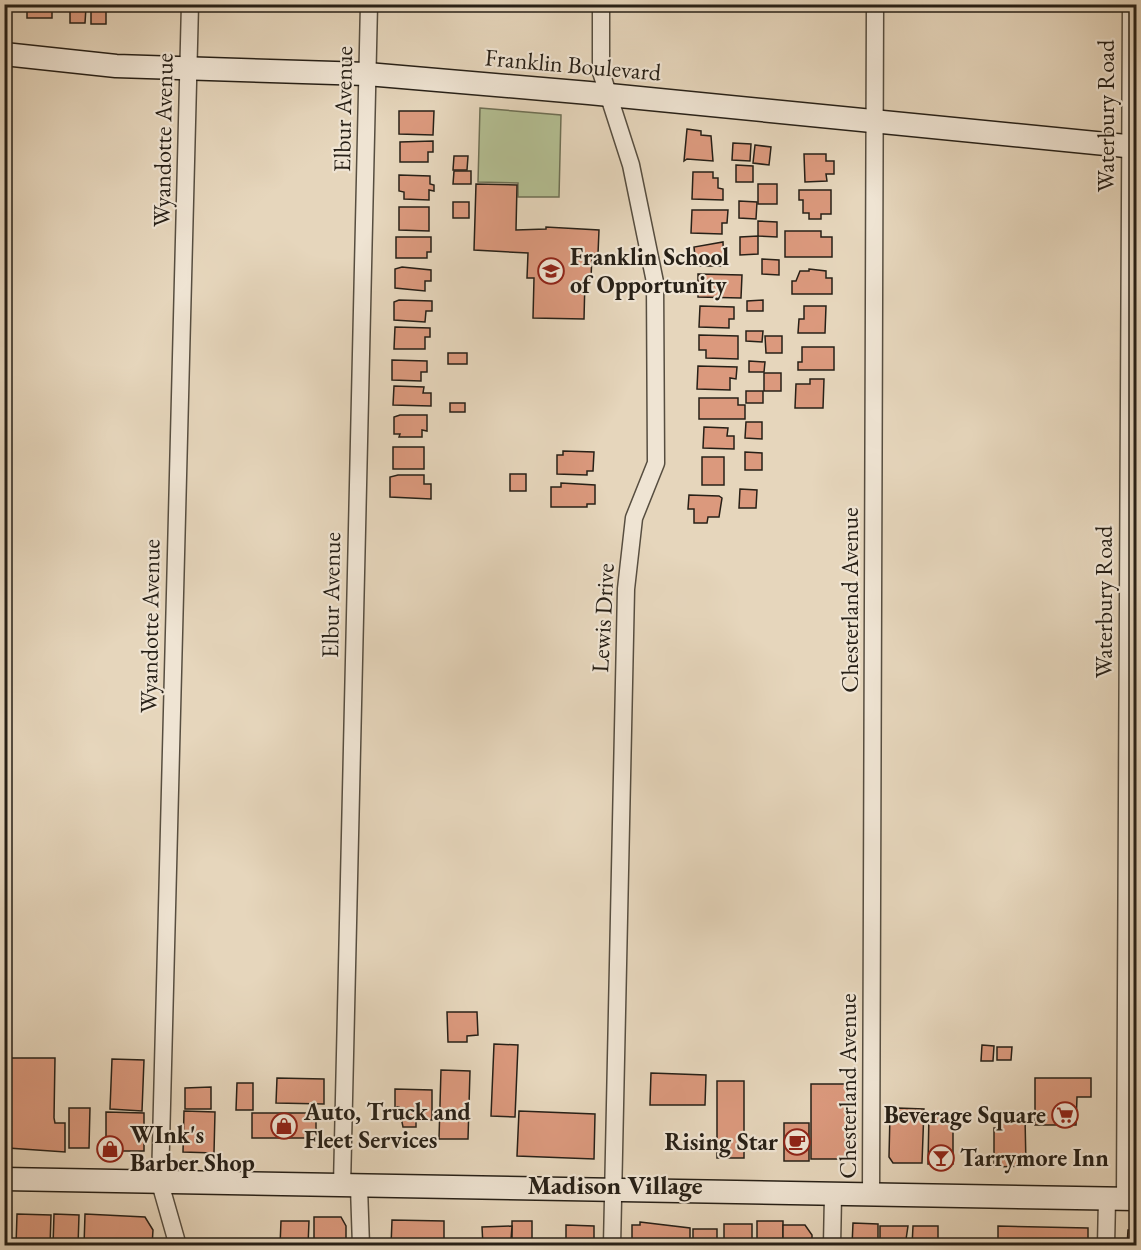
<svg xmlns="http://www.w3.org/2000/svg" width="1141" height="1250" viewBox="0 0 1141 1250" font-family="'EB Garamond',serif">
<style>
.green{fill:#b3be92;stroke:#6d6f54;stroke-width:1.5}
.building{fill:#db997d;stroke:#272017;stroke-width:1.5}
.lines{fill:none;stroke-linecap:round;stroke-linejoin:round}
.street-casing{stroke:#574e40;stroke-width:19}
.secondary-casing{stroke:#272017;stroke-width:25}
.street{stroke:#efe4d3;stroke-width:16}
.secondary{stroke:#efe4d3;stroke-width:22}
.labels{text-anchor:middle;stroke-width:4.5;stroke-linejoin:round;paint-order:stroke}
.street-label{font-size:24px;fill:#272017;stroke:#efe4d3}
.poi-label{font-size:24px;font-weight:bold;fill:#272017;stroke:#efe4d3;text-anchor:start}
.neighbourhood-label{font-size:26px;font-weight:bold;fill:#272017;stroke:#efe4d3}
</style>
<rect width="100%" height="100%" fill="#e6d6bc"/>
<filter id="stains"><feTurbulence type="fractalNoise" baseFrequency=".00333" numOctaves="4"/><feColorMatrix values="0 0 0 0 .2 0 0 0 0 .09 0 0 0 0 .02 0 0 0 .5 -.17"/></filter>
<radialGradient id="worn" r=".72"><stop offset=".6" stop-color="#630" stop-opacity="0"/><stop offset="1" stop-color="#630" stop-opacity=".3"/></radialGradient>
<path class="green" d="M480 108 561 115 559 197H518V183L478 182Z"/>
<g class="building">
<rect x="27" y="4" width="25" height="14"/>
<path d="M70 7H86L85 23H70Z"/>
<rect x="91" y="7" width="15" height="17"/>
<path d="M399 111H434L433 135 399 134Z"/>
<path d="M687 129 701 131V135L711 136 713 161 687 159 684 161Z"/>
<path d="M433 141V152H428V162H400V142Z"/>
<path d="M733 143 751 144 750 161 732 160Z"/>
<path d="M755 145 771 147 769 165 753 163Z"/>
<path d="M804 154H826V161H834V174H826L827 181 805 182Z"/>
<path d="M454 156H468L467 170H453Z"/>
<path d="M736 165 753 166V182H736Z"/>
<path d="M454 171H471V184H453Z"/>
<path d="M693 172H713V178H718V188L723 189V200L692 199Z"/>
<path d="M399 175 430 176V184L434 185V191L429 190V200L404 199V192L399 191Z"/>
<path d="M476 184 517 185 516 230 546 229V227L599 230 598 254H592L591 279H585L584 319 533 318 534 278H527L528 253 474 250Z"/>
<rect x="758" y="184" width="19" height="20"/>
<path d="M799 190H831V214H821V219H809V213H803V200H799Z"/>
<path d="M739 201 757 202 756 219 739 218Z"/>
<rect x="453" y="202" width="16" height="16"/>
<path d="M399 207H429V231L399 230Z"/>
<path d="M692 210H728L727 223H722V234L691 233Z"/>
<path d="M758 221 777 222V237L758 236Z"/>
<path d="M785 231H821V237H832V257H785Z"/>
<path d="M758 236V254L740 255V237Z"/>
<path d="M396 237H431V252H427V258H396Z"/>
<path d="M723 242 724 266H696L694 247Z"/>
<path d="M762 259 779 260V275L762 274Z"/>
<path d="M402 267 431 270V281H425V291L395 288V269Z"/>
<path d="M809 269 826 271V278H832V294H792V281H796L800 271H809Z"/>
<path d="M698 274 742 275 741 298 698 297Z"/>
<path d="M399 300 432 301V311H426L425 322 394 320V302Z"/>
<path d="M763 300V311H747V301Z"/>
<path d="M700 306 734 307V319H729V328L699 327Z"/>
<path d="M804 306H826L825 333H798L799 319H804Z"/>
<path d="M395 327 430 328V337H425V349H394Z"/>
<path d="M746 331H763L762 342 746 341Z"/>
<path d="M699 335 738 336V359L706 358V350H699Z"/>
<path d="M765 336H782V353H766Z"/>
<path d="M802 347H834V370H798V362H802Z"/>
<rect x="448" y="353" width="19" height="11"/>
<path d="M392 360 427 361V372H421V381L392 380Z"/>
<path d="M749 361 765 362 764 372H749Z"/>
<path d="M698 366 737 367 736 379 730 378V390L697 389Z"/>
<rect x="764" y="373" width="17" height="18"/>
<path d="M810 379H824L823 408H795L796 384H810Z"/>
<path d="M394 386 424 387 423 393H431V406L393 405Z"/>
<rect x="746" y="391" width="17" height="12"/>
<path d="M699 398H738V405H745V419H699Z"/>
<rect x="450" y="403" width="15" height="9"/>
<path d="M400 415H427V431L422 430V437H399L400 434H394V417Z"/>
<path d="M746 422H762V439L745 438Z"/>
<path d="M704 427 728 428 727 436H734V449L703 448Z"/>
<rect x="393" y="447" width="31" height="22"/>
<path d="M563 451 594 452 593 471H587V475L557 474V455H563Z"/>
<path d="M745 452 762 453V470H745Z"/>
<rect x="702" y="457" width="22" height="28"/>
<rect x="510" y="474" width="16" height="17"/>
<path d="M398 475H424V484H431V499L390 497V477Z"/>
<path d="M561 483 595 485V504H587V507H551V487H561Z"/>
<path d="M740 489 757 490 756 508H739Z"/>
<path d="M689 495 719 496 722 498 719 517H708L707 523H694V509H688Z"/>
<path d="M447 1012H477L478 1035 467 1036V1042H448Z"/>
<path d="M494 1044 518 1045 515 1117 491 1116Z"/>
<path d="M982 1045 994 1046 993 1061H981Z"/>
<path d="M997 1047H1012L1011 1060H997Z"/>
<path d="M4 1058H55L54 1118 55 1123H65V1152L8 1148 9 1122H4Z"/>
<path d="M112 1059 144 1060 142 1111 110 1109Z"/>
<path d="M441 1070 470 1071 468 1139H439Z"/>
<path d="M651 1073 706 1075 705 1105H650Z"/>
<path d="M277 1078 324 1079V1104L276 1103Z"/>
<path d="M1035 1078H1091V1097H1077L1076 1125H1035Z"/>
<rect x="717" y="1081" width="27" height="77"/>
<path d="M237 1083H253V1110H236Z"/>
<path d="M811 1084H847L848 1159H811Z"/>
<path d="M211 1087V1109H185V1088Z"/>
<path d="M395 1089 432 1090V1120H416V1127H403L399 1107H395Z"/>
<path d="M69 1108H90L89 1148H69Z"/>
<path d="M897 1108 924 1109 922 1163H893L889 1157 890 1114H897Z"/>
<path d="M184 1111 215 1112 214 1153 183 1152Z"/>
<path d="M519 1111 595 1114 594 1159 517 1156Z"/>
<path d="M106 1112 144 1113V1151H106Z"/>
<rect x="252" y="1113" width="64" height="25"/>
<path d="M929 1113 953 1114V1164H928Z"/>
<path d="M1025 1117 1026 1166 994 1167V1128H998V1118Z"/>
<rect x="784" y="1123" width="25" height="38"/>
<path d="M17 1214 51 1215 50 1246H16Z"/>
<path d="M54 1214 79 1215 78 1246H53Z"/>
<path d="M85 1214 145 1217 153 1230 152 1246H84Z"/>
<path d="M314 1217H341L346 1226V1246H314Z"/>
<path d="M392 1220 444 1221V1246H391Z"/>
<path d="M281 1221H309L308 1246H280Z"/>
<rect x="512" y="1221" width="20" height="25"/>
<rect x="757" y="1221" width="26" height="25"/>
<path d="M640 1222 690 1228V1246H632V1225H640Z"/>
<path d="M853 1223 878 1224V1246H852Z"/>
<path d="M724 1224H752V1242H748V1246H724Z"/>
<path d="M566 1225 594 1226V1246H566Z"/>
<path d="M783 1225H805L812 1235V1246H783Z"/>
<path d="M512 1226 511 1240H507V1246H483L482 1227Z"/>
<path d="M880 1226H908L905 1246H880Z"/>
<path d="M913 1226H938V1246H912Z"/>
<path d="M998 1226 1088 1228V1246H998Z"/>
<rect x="693" y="1229" width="24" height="17"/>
<path d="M1128 1230H1136V1246H1127Z"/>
</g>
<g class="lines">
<g class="street-casing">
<g id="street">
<path d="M601 4V72L631 165 655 282 656 463 634 518 626 589 612 1246"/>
<path d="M342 1186 369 4"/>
<path d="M359 1187 361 1246"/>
<path d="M871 1196 875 4"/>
<path d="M1125 1199 1131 4"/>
<path d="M178 1246 160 1183 190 4"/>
<path d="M832 1246 833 1195"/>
<path d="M1106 1246 1107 1199"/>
</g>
</g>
<g class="secondary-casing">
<g id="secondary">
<path d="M4 54 116 66 367 74 589 93 1136 147"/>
<path d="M4 1179 1136 1199"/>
</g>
</g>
<use href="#street" class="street"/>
<use href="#secondary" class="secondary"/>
</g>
<defs>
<g id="school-ring" transform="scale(1.35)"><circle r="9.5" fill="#efe4d3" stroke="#8f2418" stroke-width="1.5"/><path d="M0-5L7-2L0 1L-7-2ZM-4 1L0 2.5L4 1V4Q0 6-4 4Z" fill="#8f2418"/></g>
<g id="supermarket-ring" transform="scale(1.35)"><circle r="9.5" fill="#efe4d3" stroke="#8f2418" stroke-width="1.5"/><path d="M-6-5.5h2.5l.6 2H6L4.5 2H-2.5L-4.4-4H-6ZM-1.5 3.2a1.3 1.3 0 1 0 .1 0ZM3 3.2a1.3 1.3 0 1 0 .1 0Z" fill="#8f2418"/></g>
<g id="shop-ring" transform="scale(1.35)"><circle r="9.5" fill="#efe4d3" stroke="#8f2418" stroke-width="1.5"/><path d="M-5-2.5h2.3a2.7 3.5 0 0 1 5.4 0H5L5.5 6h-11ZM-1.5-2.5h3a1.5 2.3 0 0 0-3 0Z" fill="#8f2418"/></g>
<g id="cafe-ring" transform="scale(1.35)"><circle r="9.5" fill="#efe4d3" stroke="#8f2418" stroke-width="1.5"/><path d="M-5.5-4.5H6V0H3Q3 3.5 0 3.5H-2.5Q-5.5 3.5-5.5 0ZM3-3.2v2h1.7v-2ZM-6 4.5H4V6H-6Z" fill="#8f2418"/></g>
<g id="bar-ring" transform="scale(1.35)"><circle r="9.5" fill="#efe4d3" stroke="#8f2418" stroke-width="1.5"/><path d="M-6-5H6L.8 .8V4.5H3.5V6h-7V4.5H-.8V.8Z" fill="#8f2418"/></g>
</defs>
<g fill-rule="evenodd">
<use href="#school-ring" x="551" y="271"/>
<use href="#supermarket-ring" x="1065" y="1115"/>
<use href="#shop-ring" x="284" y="1126"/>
<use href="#cafe-ring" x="797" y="1142"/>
<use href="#shop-ring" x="110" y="1149"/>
<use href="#bar-ring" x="941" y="1158"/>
</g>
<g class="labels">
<g class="street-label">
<text transform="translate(573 65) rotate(5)" y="8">Franklin Boulevard</text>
<text transform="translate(343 109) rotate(-89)" y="8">Elbur Avenue</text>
<text transform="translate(1106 116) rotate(-90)" y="8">Waterbury Road</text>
<text transform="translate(163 140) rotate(-89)" y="8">Wyandotte Avenue</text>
<text transform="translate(331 595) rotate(-89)" y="8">Elbur Avenue</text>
<text transform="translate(850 600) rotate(-90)" y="8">Chesterland Avenue</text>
<text transform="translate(1104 602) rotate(-90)" y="8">Waterbury Road</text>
<text transform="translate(603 618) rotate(-87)" y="8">Lewis Drive</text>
<text transform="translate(150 626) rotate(-89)" y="8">Wyandotte Avenue</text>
<text transform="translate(848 1086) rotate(-90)" y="8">Chesterland Avenue</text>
</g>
<g class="poi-label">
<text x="570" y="265">Franklin School<tspan x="570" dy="28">of Opportunity</tspan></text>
<text x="304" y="1120">Auto, Truck and<tspan x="304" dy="28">Fleet Services</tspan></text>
<text x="1046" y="1123" text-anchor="end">Beverage Square</text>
<text x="130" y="1143">WInk's<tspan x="130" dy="28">Barber Shop</tspan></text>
<text x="778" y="1150" text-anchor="end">Rising Star</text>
<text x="960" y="1166">Tarrymore Inn</text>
</g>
<g class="neighbourhood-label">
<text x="615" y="1194">Madison Village</text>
</g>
</g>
<rect width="1141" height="1250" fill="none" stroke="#e6d6bc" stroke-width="24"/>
<rect x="6" y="6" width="1129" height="1238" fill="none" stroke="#272017" stroke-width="3"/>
<rect x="12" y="12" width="1117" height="1226" fill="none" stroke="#272017" stroke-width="1.5"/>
<rect width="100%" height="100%" filter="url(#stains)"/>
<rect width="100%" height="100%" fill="url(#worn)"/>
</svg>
